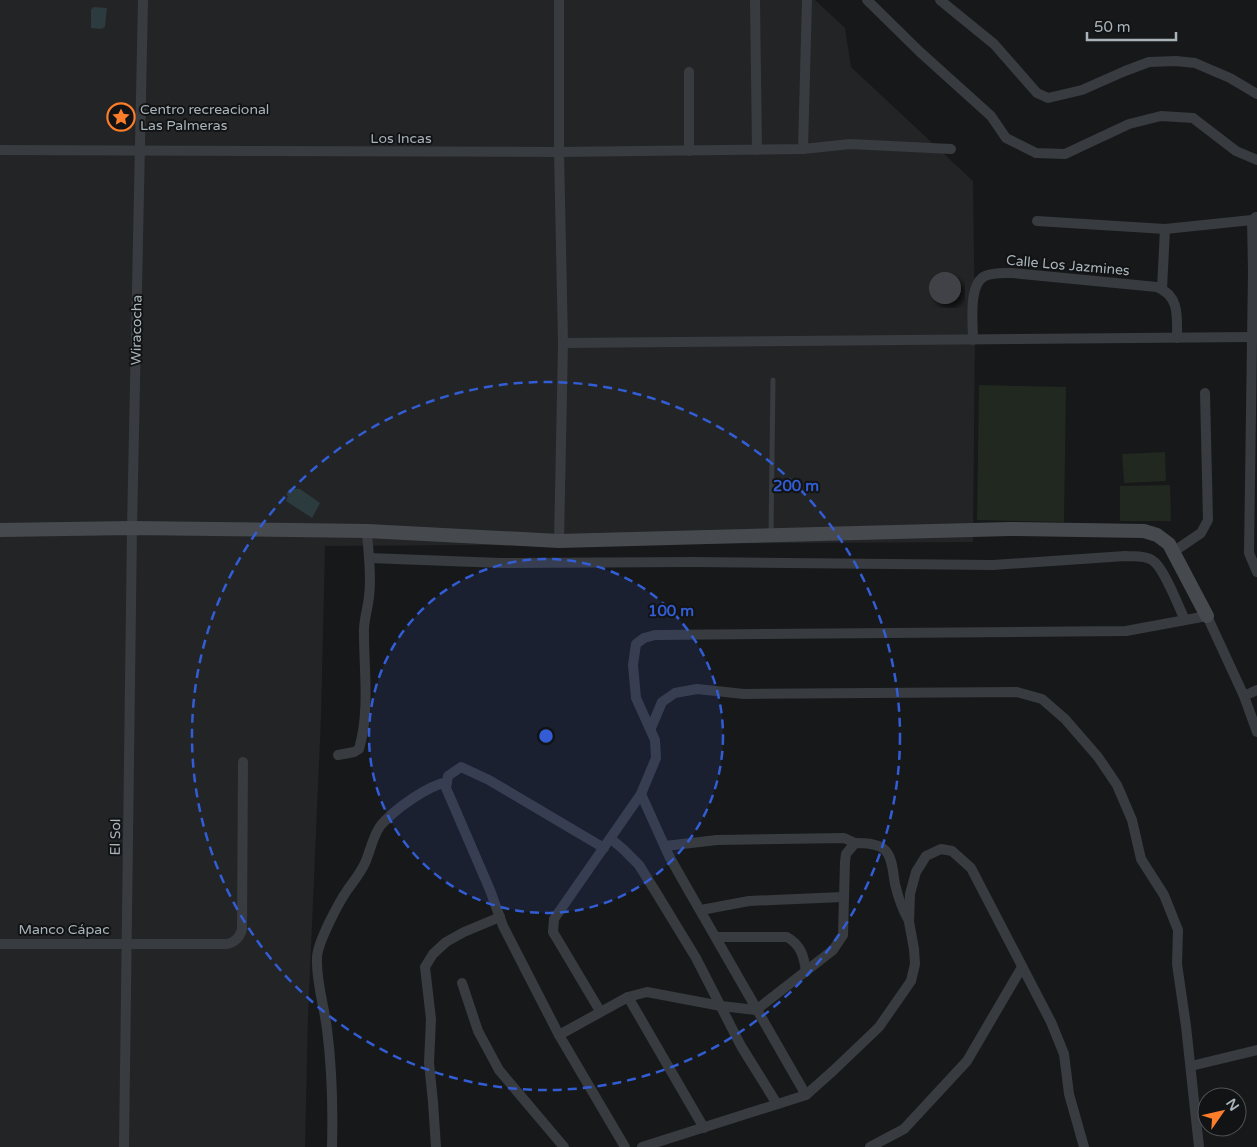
<svg xmlns="http://www.w3.org/2000/svg" width="1257" height="1147" viewBox="0 0 1257 1147" font-family="'Varela Round',sans-serif">
<style>
.built{fill:#232426}
.green{fill:#20281f}
.water{fill:#2c3b3e}
.building{fill:#414346;filter:url(#shadow)}
.lines{fill:none;stroke-linecap:round;stroke-linejoin:round}
.lane{stroke:#383b3f;stroke-width:5}
.street{stroke:#383b3f;stroke-width:10}
.secondary{stroke:#464a4f;stroke-width:14}
.ring{fill:none;stroke:#325dd4;stroke-width:2.5;stroke-dasharray:9 6}
.labels{text-anchor:middle;stroke-width:4;stroke-linejoin:round;paint-order:stroke}
.poi-label{font-size:14px;fill:#a8b3ba;stroke:#121314;text-anchor:start}
.street-label{font-size:14px;fill:#a8b3ba;stroke:#121314}
.centre{fill:#325dd4;stroke:#121314;stroke-width:2.5}
.ring-label{font-size:15px;text-anchor:middle;font-weight:bold;fill:#325dd4;stroke:#121314;stroke-width:4;stroke-linejoin:round;paint-order:stroke}
</style>
<defs>
<filter id="shadow"><feDropShadow dx="4.5" dy="4.5" stdDeviation="2.5" flood-color="#0009"/></filter>
</defs>
<rect width="100%" height="100%" fill="#171819"/>
<path class="built" d="M0 0H815L845 28 851 67 973 181 975 330 973 542 325 546 321 717 308 1017 305 1147H0Z"/>
<g class="green">
<path d="M979 385 1066 387 1064 522 977 520Z"/>
<path d="M1165 452 1166 481 1124 483 1122 454Z"/>
<path d="M1170 485 1171 521H1120V486Z"/>
</g>
<g class="water">
<path d="M93 7 107 8 105 27 101 29 91 28V10Z"/>
<path d="M289 489H300L320 503 312 518 286 501 288 496 286 495Z"/>
</g>
<circle class="building" cx="945" cy="288" r="16"/>
<g class="lines">
<path class="lane" d="M771 534 773 380"/>
<g class="street">
<path d="M559 0V152L563 343 559 541"/>
<path d="M755 0 757 150"/>
<path d="M867 0 920 52 991 116 1006 138 1036 153 1065 154 1129 124 1161 116 1193 118 1236 151 1257 160"/>
<path d="M940 0 994 44 1037 93 1048 98 1082 90 1125 71 1149 62 1176 61 1195 63 1230 78 1257 94"/>
<path d="M803 149 807 0"/>
<path d="M0 150 559 152 803 149 850 144 951 149"/>
<path d="M689 151V72"/>
<path d="M1252 220 1253 271 1249 553 1257 572"/>
<path d="M1037 221 1165 229 1252 220 1256 217"/>
<path d="M1162 289 1165 229"/>
<path d="M973 340C973 323 968 284 985 276 994 272 1003 273 1012 273L1157 287C1180 296 1177 317 1177 338"/>
<path d="M563 343 1252 337"/>
<path d="M1173 552 1201 533 1208 520 1205 393"/>
<path d="M369 558 501 563 694 562 993 565 1125 556C1133 557 1144 555 1152 560 1164 567 1178 606 1185 620"/>
<path d="M1244 696 1257 690"/>
<path d="M651 728 662 702 675 693 697 689 744 694 1017 692 1042 699 1065 719 1098 757 1117 785 1132 820 1141 859 1164 895 1178 930 1177 964 1186 1026 1199 1147"/>
<path d="M338 755 354 752 359 749C370 711 364 672 364 634 363 621 368 609 369 596 372 574 368 552 367 531"/>
<path d="M641 794 669 856 686 886 806 1095"/>
<path d="M611 839 623 849 639 865 657 894 696 958 741 1046 777 1104"/>
<path d="M665 846 717 840 844 838 855 843"/>
<path d="M604 848 489 780 461 767 448 776 446 788 490 890 503 926 559 1035 625 1147"/>
<path d="M701 910 749 901 843 897"/>
<path d="M716 937H787C801 945 804 956 806 972"/>
<path d="M0 944H227C235 942 240 938 242 929L243 762"/>
<path d="M462 983 478 1031 499 1070 564 1147"/>
<path d="M628 997 704 1128"/>
<path d="M600 1011 553 932 554 919 641 794 656 758 655 740 636 698 633 665 636 644 644 638 655 635 1126 631 1207 616 1244 696 1257 732"/>
<path d="M559 1035 628 997 647 992 721 1006 756 1010 833 950 843 935 845 862 846 854 855 843C864 843 878 843 885 850 893 858 893 874 895 884 898 897 902 909 909 921"/>
<path d="M1191 1066 1257 1050"/>
<path d="M124 1147 132 528 143 0"/>
<path d="M332 1147C333 1108 332 1068 327 1029 324 1005 316 982 317 958 317 943 339 902 348 889 354 881 361 872 365 863 370 852 373 835 381 825 395 809 427 786 447 782"/>
<path d="M436 1147 433 1102 429 1063 431 1019 425 967 433 954 446 942 464 932 500 917"/>
<path d="M642 1147 806 1095 834 1070 879 1027 911 981 915 964 914 949 909 922 910 894 916 872 926 856 941 849 952 851 971 868 1051 1022 1064 1054 1069 1094 1084 1147"/>
<path d="M870 1147 904 1129 967 1061 1022 967"/>
</g>
<path class="secondary" d="M0 530 132 528 367 531 559 541 1010 529 1144 531 1157 535 1169 544 1207 616"/>
</g>
<circle cx="546" cy="736" r="177" fill="#325dd4" fill-opacity=".12"/>
<g class="ring">
<circle cx="546" cy="736" r="177"/>
<circle cx="546" cy="736" r="354"/>
</g>
<defs>
<g id="sight-ring" transform="scale(1.4375)"><circle r="9.5" fill="#121314" stroke="#fe7d2b" stroke-width="1.5"/><path d="M0-6L1.8-2.2L6-1.7L2.9 1.2L3.7 5.4L0 3.3L-3.7 5.4L-2.9 1.2L-6-1.7L-1.8-2.2Z" fill="#fe7d2b"/></g>
</defs>
<g fill-rule="evenodd">
<use href="#sight-ring" x="121" y="117"/>
</g>
<g class="labels">
<g class="poi-label">
<text x="140" y="114">Centro recreacional<tspan x="140" dy="16">Las Palmeras</tspan></text>
</g>
<g class="street-label">
<text x="401" y="143">Los Incas</text>
<text transform="translate(1068 265) rotate(5)" y="5">Calle Los Jazmines</text>
<text transform="translate(136 330) rotate(-89)" y="5">Wiracocha</text>
<text transform="translate(115 837) rotate(-89)" y="5">El Sol</text>
<text x="64" y="934">Manco Cápac</text>
</g>
</g>
<circle cx="546" cy="736" r="8" class="centre"/>
<g class="ring-label">
<text x="796" y="491">200 m</text>
<text x="671" y="616">100 m</text>
</g>
<g transform="translate(1222 1112) rotate(56)"><circle r="24" fill="#121314" stroke="#4e5356"/>
<path d="M0-4L9 19L0 12L-9 19Z" fill="#fe7d2b"/>
<text y="-8" font-size="14" font-weight="bold" text-anchor="middle" fill="#a8b3ba">N</text>
</g>
<path d="M1087 32v8h89v-8" fill="none" stroke="#a8b3ba" stroke-width="2.5"/>
<text x="1094" y="32" font-size="15" fill="#a8b3ba" stroke="#121314" stroke-width="4" paint-order="stroke">50 m</text>
</svg>
